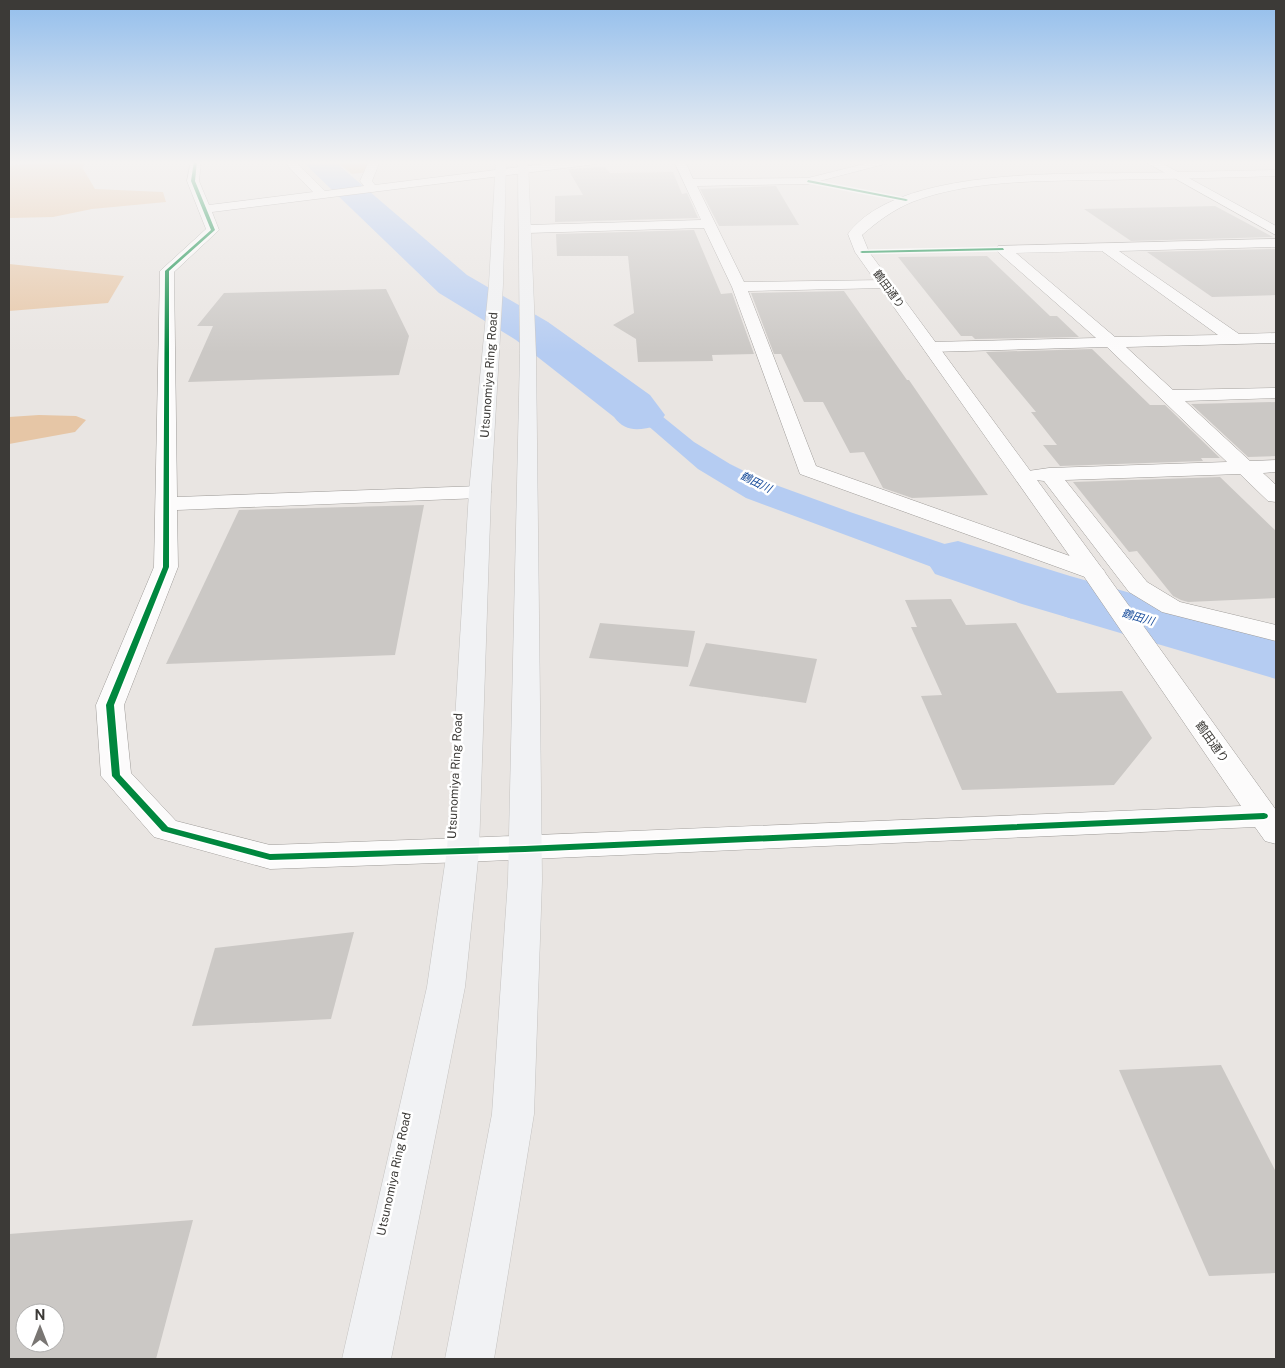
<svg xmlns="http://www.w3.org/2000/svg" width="1285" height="1368" viewBox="0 0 1285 1368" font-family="'Public Sans','Noto Sans JP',sans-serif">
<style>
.green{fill:#e6c6a6}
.water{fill:#b5ccf2}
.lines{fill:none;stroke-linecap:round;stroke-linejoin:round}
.river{fill:#b5ccf2;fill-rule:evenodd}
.building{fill:#cbc8c5;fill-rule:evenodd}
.street-casing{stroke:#9f9c99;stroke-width:1}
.secondary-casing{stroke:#9f9c99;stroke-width:1}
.primary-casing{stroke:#c5c3c1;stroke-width:1}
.street{fill:#fcfbfb;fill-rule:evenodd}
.secondary{fill:#fcfbfb;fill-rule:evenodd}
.primary{fill:#f1f2f4;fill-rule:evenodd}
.cycleway-casing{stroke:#fff;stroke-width:3}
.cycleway{fill:#00873e;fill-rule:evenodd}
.labels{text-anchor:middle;stroke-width:5;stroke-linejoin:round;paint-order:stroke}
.far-street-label{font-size:11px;fill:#3c3a37;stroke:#fff}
.far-water-label{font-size:11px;font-style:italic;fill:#1a4e9c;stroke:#fff}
.street-label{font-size:12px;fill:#3c3a37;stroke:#fff}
</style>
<rect width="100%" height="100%" fill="#e9e5e2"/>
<g class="green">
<path d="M336 161H375L370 172 352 174Z"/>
<path d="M49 162 89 161 82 167 95 189 163 192 166 202 92 209 53 217 9 218V166Z"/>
<path d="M9 264 124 276 108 303 9 311Z"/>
<path d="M39 415 76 416 86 420 75 432 9 444V417Z"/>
</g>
<g class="water">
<path d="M306 161H328L464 279 460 295 433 278Z"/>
<path d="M558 332 694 442 730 464 762 480 850 512 1048 579 1072 619 746 498 698 469 609 392 558 358Z"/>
<path d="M1196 631 1276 652V677L1217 660Z"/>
</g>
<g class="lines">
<g class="river">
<path d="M302 161H334L467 275 548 322 650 395 665 415 657 426C639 430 626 433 614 417L516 340 439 293Z"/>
<path d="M958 541 1070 576 1276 634V679L1022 604 935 574 926 560 935 546Z"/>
</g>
</g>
<g class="building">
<path d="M605 167 610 173 673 172 682 194 687 193 698 218 555 222V196L583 195 568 169Z"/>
<path d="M776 186 799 225 719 226 700 189Z"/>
<path d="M1215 206 1273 237 1131 241 1084 209Z"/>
<path d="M694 230 721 294 732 293 754 354 712 355 713 361 638 362 636 339 613 325 634 313 628 256H557L556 234Z"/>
<path d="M1276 249V295L1212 297 1147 252Z"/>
<path d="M987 256 1050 316H1057L1079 337 975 339 972 336H961L898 257Z"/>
<path d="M386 289 409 336 399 375 188 382 213 326H197L224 293Z"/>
<path d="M844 291 907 380H909L988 495 912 498 883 488 864 452 850 453 823 402H804L781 354H774L751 293Z"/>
<path d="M1092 349 1150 405H1165L1220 458H1201L1203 461 1060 466 1043 445H1057L1031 412H1036L986 352Z"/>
<path d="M1276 402V456L1248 457 1191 404Z"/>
<path d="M1220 477 1276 531V598L1188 602 1181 600 1173 596 1137 551 1129 552 1073 482Z"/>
<path d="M424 505 395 655 166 664 239 510Z"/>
<path d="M951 599 966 625 1016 623 1057 693 1122 691 1152 738 1114 785 962 790 921 696 942 695 911 627H917L905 600Z"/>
<path d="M600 623 695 631 688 667 589 658Z"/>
<path d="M706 643 817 659 806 703 689 686Z"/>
<path d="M354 932 331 1019 192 1026 215 948Z"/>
<path d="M1221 1065 1276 1172V1273L1209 1276 1119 1070Z"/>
<path d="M193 1220 156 1359H9V1234ZM25 1313H55V1343H25Z"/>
</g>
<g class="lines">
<g class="street-casing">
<g id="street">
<path d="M191 161H201L199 181 209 205 313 192 283 161H295L325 191 364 186 360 181 369 161H380L372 181 375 185 567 161H602L597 164 212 212 219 230 174 272 177 497 480 486 488 487 491 492 488 497 480 498 177 510 178 567 124 705 131 773 176 821 270 845 463 838 475 842 479 850 475 858 463 862 270 869 154 837 101 776 96 705 154 567 160 271 206 229 187 181Z"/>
<path d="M674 161H685L693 179 808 178 876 161H896L808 184 697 186 744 282 885 280 890 281 892 284 890 287 885 288 748 291 816 466 1101 567 1105 572 1101 577 1093 579 1085 577 800 474 732 287 704 228 527 233 521 229 527 225 701 220Z"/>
<path d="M1144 161H1158L1276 226V235Z"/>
<path d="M1276 239V247L1119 251 1239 334 1276 333V343L1126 347 1173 390 1276 388V398L1185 401 1250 461 1276 460V472L1263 473 1276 485V502L1268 501 1240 474 1065 480 1147 582 1180 602 1276 625V641L1162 612 1129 592 1044 481 1028 479 1025 475 1028 471 1049 468 1227 462 1107 347 931 352 925 351 923 347 925 343 931 342 1096 338 998 252 996 249 998 246ZM1102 251 1218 335 1115 337 1016 253Z"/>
</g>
</g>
<g class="secondary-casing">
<path id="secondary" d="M1276 170V176C1218 178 1159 179 1101 180 1041 181 969 180 912 202 893 210 878 221 862 235L869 252 1101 567 1276 810V844L1265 841 1255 827 463 862 451 858 447 850 451 842 463 838 1241 806 1083 575 855 252 848 234C896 168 1061 174 1135 173 1182 172 1229 171 1276 170Z"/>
</g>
<g class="primary-casing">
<g id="primary">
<path d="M496 161H506L503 284 491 492 479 850 465 987 391 1359H342L427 987 447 850 469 492 489 284Z"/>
<path d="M518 161H528L536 354 542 880 534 1114 494 1359H445L492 1114 508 880 520 354Z"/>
</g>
</g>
<use href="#street" class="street"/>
<use href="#secondary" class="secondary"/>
<use href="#primary" class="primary"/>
<g class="cycleway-casing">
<g id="cycleway">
<path d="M194 161H197L195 181 215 230 169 271V567L114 705 120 775 168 827 270 854 525 846 1264 813 1267 814 1268 816 1267 818 1264 819 525 852 270 860 162 831 112 776 106 705 163 567 165 271 211 230 191 181Z"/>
<path d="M808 180 906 199 908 200 906 201 807 182Z"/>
<path d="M1003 248 1004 250 862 253 860 252 862 251Z"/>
</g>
</g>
<use href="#cycleway" class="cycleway"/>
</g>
<linearGradient id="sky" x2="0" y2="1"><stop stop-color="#93beec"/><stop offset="0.46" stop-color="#f5f3f2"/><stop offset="1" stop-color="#f5f3f2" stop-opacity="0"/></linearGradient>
<rect width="1285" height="353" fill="url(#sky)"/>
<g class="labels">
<g class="far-street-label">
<text transform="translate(889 289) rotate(54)" y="4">鶴田通り</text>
</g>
<g class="far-water-label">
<text transform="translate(756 482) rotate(26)" y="4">鶴田川</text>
<text transform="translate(1138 617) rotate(16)" y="4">鶴田川</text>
</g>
<g class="street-label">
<text transform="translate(489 375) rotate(-86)" y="4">Utsunomiya Ring Road</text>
<text transform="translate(1212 742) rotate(55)" y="4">鶴田通り</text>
<text transform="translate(455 776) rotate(-87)" y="4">Utsunomiya Ring Road</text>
<text transform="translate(394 1174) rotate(-78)" y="4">Utsunomiya Ring Road</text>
</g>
</g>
<rect width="1285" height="1368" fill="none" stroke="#3c3a37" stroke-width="20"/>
<g transform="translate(40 1328)"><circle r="24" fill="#ffffff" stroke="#b1b0af"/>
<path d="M0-4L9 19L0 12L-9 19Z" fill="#797673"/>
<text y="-8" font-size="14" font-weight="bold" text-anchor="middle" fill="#3c3a37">N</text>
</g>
</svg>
